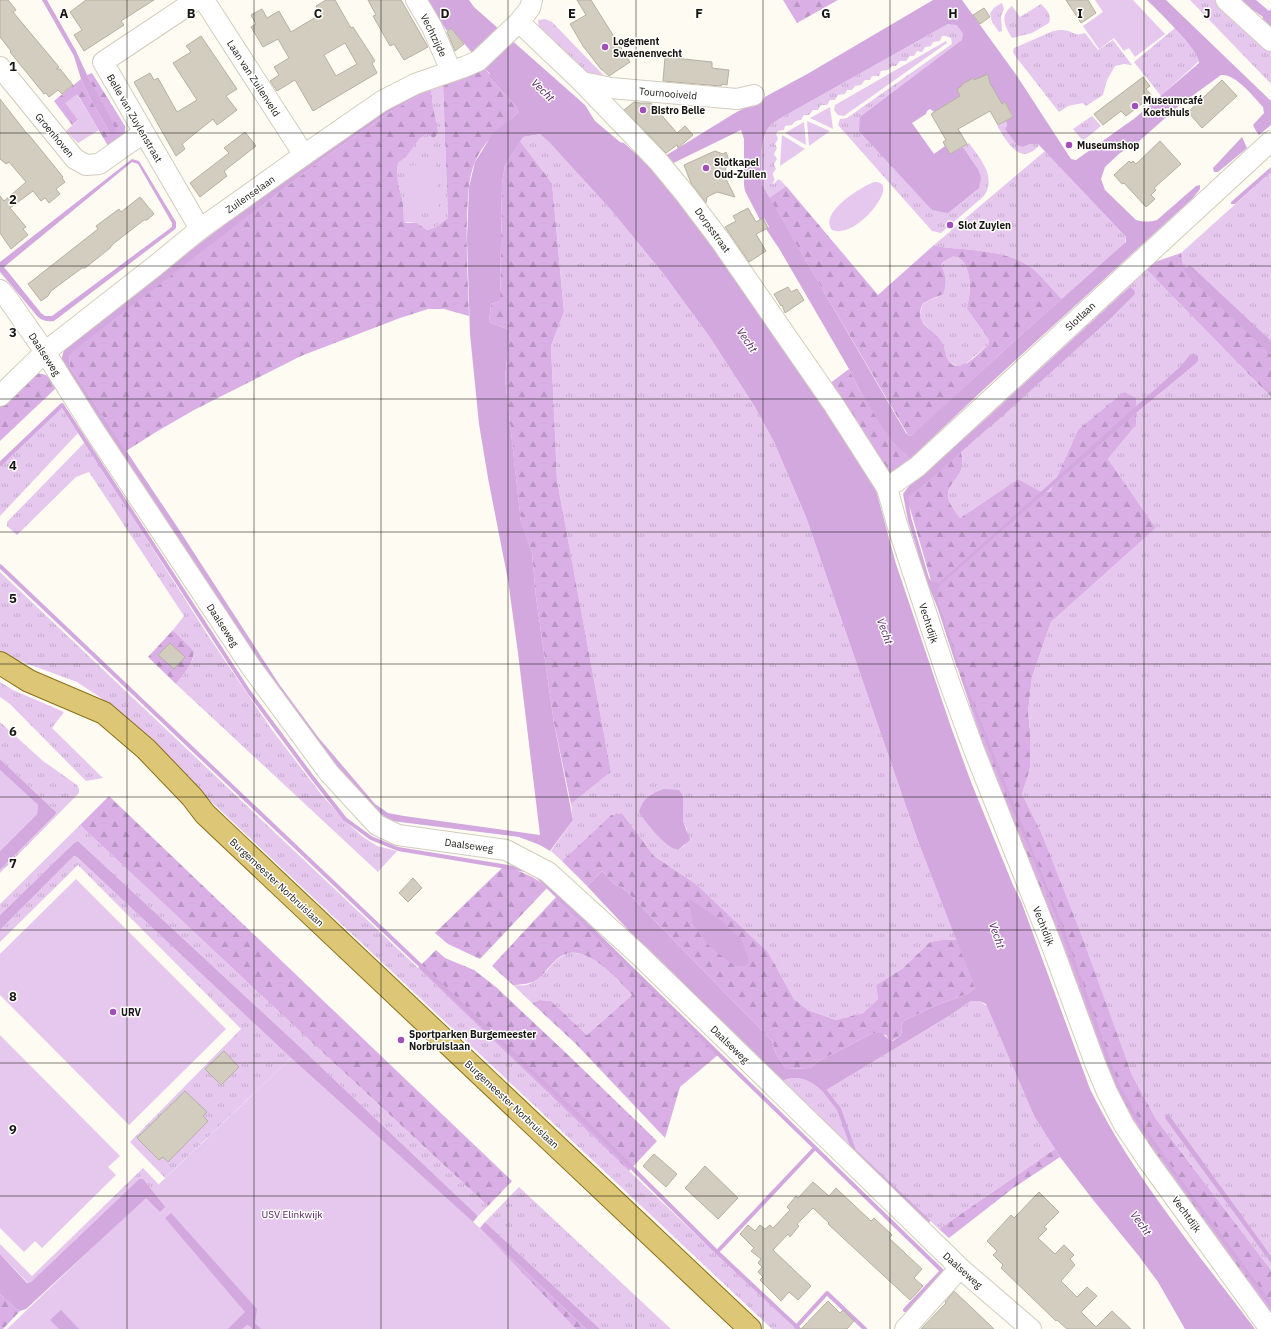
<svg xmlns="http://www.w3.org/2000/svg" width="1271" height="1329" viewBox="0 0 1271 1329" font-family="'IBM Plex Sans',sans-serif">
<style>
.grass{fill:url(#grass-tufts);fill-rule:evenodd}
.forest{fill:url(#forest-firs);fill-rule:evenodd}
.green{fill:#e6c8ef}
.water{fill:#d3a8df;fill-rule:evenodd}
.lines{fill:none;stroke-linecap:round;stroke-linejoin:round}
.stream{stroke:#d3a8df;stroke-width:4}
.building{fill:#d2cdbe;stroke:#b5b0a2;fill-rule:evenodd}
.minor-casing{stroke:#d2cdbe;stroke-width:22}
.major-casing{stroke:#897117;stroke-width:24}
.minor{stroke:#fff;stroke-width:20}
.major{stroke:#ddc776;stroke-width:22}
.grid{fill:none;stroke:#171610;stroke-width:1;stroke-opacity:0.55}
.poi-dot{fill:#a44ebb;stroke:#fff;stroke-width:1.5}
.labels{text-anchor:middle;stroke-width:3;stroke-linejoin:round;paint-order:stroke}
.street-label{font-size:10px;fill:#171610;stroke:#fff}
.poi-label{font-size:10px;font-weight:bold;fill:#171610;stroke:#fff;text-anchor:start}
.park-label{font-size:10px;fill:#4d195a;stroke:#fff}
.water-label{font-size:11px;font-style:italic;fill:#562264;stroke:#fff}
.grid-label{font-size:13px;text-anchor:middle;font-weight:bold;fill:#171610;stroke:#fff;stroke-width:3;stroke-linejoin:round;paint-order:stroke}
</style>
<defs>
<pattern id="grass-tufts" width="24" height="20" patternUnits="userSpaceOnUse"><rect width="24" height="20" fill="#e6c8ef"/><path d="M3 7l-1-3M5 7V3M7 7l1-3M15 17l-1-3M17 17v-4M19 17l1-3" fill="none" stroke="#c5abcc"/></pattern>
<pattern id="forest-firs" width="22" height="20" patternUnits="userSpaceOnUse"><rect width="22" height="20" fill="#daafe6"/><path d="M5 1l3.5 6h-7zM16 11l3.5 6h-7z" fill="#ba96c4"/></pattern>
</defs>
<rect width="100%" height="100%" fill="#fefbf2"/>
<g class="grass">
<path d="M1190 0H1214L1271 49V84Z"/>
<path d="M1002 3 1004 9 1001 16 1002 31 999 32 992 22 990 13 995 7Z"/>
<path d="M1041 4C1047 10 1052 15 1049 23L1032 33 1012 38C1005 27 999 16 1012 6L1020 17Z"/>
<path d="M545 19 552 22 611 83 593 80 539 29 538 20Z"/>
<path d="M948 24H957L963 34V40L859 131 978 169 963 147 969 143C980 159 997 176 984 196L941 233 932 231 838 125 840 119 847 118 952 44 951 38 945 36H942L940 41 933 42 931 46 925 47 922 52 917 51 914 56H910L906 61H900L896 66H892L888 70 881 71 879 76H872L870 80H865L861 85 855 86 852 90H847L845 94 838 95 835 100H830L827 105H821L818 110H813L809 115H804L801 120C793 121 796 121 792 125L785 126 784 130 778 131 776 134 778 139 775 144 777 148 774 154 777 159 774 164 776 169 773 173C773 179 777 178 772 184H773L779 179 786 186 769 198C767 194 763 189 762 184 759 172 761 137 769 127 772 124 776 121 779 119Z"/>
<path d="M1175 28 1196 53 1199 61 1161 96 1134 62Z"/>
<path d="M1060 30C1063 30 1065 30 1068 31 1075 33 1076 36 1085 33L1098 50 1113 40 1132 65 1124 64 1115 66 1107 80 1103 95 1086 106 1083 103 1068 106 1059 112 1016 57 1013 52 1014 48 1053 31Z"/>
<path d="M443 84 448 218 436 227 427 230 417 223 404 222 403 202 398 183 397 167 399 162 406 156 419 139 427 134 433 107 431 88Z"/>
<path d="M1092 116 1101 126 1083 141 1073 129Z"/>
<path d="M1006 121 1007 126 1023 147 1030 144H1038L1039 146C1036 148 1034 151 1031 152 1016 161 1004 136 997 126Z"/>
<path d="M540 134 549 142 611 210 662 272 709 336 755 407 774 442 806 517 918 841 957 940H942L930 942 902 969 876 985 878 999 863 1013 836 1020 808 1010 794 999 768 952 696 884 654 856 622 813 611 815 562 861 551 851 573 820 571 804 611 772 557 480 551 346 564 312 552 183 520 141 523 137ZM653 793 683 796V821L687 830 685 845 678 850 675 849 646 798Z"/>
<path d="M1045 151 1126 237 1125 244 1062 299C1052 289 1043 277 1032 268 1016 256 993 252 973 250 960 248 947 249 934 245Z"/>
<path d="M1271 172V344L1183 264 1181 253Z"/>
<path d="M952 257C966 255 970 276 970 287 970 294 968 302 967 309L988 338 989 344 963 366H957L950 363 946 359 945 353 929 329 921 320 920 314 923 303 938 297C944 284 948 279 941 265L943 262Z"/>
<path d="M1143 266 1271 397V1270L1156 1119 1132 1075 1041 832 1022 794 1028 775 1030 767V730L1028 712 1032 677 1051 622 1156 528 1108 459 1136 425 1137 409 1136 398 1078 430 1050 492 1041 493 1018 479 960 518C956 512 948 503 948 496 947 487 955 481 959 474 966 463 961 452 957 441Z"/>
<path d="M60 409H62L78 433 0 516V463Z"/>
<path d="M85 442 209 637 272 730 321 794 345 821 363 837 377 846 397 851 378 872 176 684C184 674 194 663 194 651L173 630 184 616 89 472 76 477 17 535 7 526V522Z"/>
<path d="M0 572 418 968 629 1171 796 1329H772L101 698 77 682 20 661 0 652Z"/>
<path d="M0 682 13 690 64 712 52 728 103 778 86 781 10 704 0 697Z"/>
<path d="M0 722 43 761 77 785 79 789V793L0 873V870L55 815 53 809 0 759Z"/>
<path d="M80 825 261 995 488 1206 478 1216 300 1047 78 841 74 843 0 915V904Z"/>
<path d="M74 856 77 857 291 1058 165 1178 130 1142 241 1029 78 865 0 942V930Z"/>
<path d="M569 953C574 953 580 953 585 955 602 959 620 982 632 995L587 1035 551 1001 540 1000 532 1003 513 985C517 985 522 986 526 985 545 981 551 958 569 953Z"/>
<path d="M971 1001H979L987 1006 1034 1116 1055 1149 939 1229 854 1151 782 1081C799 1074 811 1080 823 1092L949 1016Z"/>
<path d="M143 1168 163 1189 165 1207 139 1179 31 1282 28 1283 0 1254V1244L32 1276Z"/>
<path d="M519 1187 671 1329H600L485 1222Z"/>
</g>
<g class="forest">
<path d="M783 0H838L797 23Z"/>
<path d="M485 68 490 75 488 76 515 105 519 112C502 126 484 140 475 162 468 178 468 198 467 216 466 249 468 282 469 316L444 309H428L400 318 301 356 194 410 156 432 126 451 70 367 69 356 72 351 324 158 384 116 431 88 433 107 438 133 434 138 427 134 419 139 406 157 399 162 397 167 398 183 403 202 404 222 407 223H417L427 230 436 227 448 218 443 84 467 77Z"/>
<path d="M92 73 125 126V133L120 139 108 146 78 95V120L72 125 54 101 81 79 91 100 110 133H114L87 75Z"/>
<path d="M520 141 552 183 564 312 551 346 557 480 611 772 571 804 554 723 536 597 532 553 521 523 505 378 510 330 489 322 491 304 500 301 502 184 505 165Z"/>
<path d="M786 186 878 295 934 245C947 249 960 248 973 250 993 252 1016 256 1032 268 1043 277 1052 289 1062 299L1011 344 915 433 911 436 908 435 769 198ZM952 257C966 255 970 276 970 287 970 294 968 302 967 309L988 338 989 344C982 350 968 366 959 366 944 366 947 350 941 341 932 327 913 325 923 303L943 294C947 284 946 274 941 265L943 262Z"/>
<path d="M1181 253 1183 264 1271 344V397L1143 266Z"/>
<path d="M849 369 860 391 895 445 913 457 918 452 920 458 890 475 829 384Z"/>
<path d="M34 374C46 372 52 378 56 388L0 441V407Z"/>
<path d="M1124 392 1136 398 1137 409 1136 425 1108 459 1156 528 1051 622 1032 677 1028 712 1030 730V767L1028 775 1022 794 1041 832 1082 937 1132 1075 1156 1119 1271 1270V1313L1123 1111 982 742 947 636 905 491 957 441C961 452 966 463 959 474 955 481 947 487 948 496 948 503 956 512 960 518L1018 479 1041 492H1050L1078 430Z"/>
<path d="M173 630 194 651C193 664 184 674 176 684L148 657Z"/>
<path d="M109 796 512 1181 488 1206 261 995 80 825Z"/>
<path d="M622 813 654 856 696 884 768 952 794 999 808 1010 836 1020 863 1013 878 999 876 985 902 969 930 942 942 940H957L975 988 967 994 937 1005 903 1021 901 1027 902 1034 892 1041 888 1039 886 1035 873 1033 819 1061 810 1068 786 1069 776 1054 772 1041 623 888 614 884 602 871 587 886 562 861 611 815Z"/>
<path d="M503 867C521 871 533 875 547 888L480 959 448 944 435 933Z"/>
<path d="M557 896 719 1054 680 1087 665 1138 576 1044 532 1003 540 1000 551 1001 587 1035 632 995C616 977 581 936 556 960 538 977 542 984 513 985L492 966Z"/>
<path d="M436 950 445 958 474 970 496 987 565 1052 657 1141 629 1171 418 968Z"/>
<path d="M1055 1149 1060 1157 1012 1189 949 1238 939 1229Z"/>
<path d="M480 1228 586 1329H551Z"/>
<path d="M0 1294 15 1308 20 1311 3 1329H0Z"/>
</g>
<g class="green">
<path d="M1095 0H1133L1165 34 1135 57 1129 48 1124 51 1114 38 1099 49 1083 26 1103 12Z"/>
<path d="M946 41 947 43 844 116 838 115 834 110 835 105Z"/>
<path d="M77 94 99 130 78 143 66 131 78 120 65 103Z"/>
<path d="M830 107 833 129 810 118Z"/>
<path d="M807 121 830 131 809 146Z"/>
<path d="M804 122 806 145 785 133Z"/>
<path d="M782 135 805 149 780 166Z"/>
<path d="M436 164 439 209 409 211 406 166Z"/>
<path d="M874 182C903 180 857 240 832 230 818 213 861 187 874 182Z"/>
<path d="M0 770 38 805 37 814 0 851Z"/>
<path d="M76 879 226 1029 129 1125 0 995V954Z"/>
<path d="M0 1035 120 1156 108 1167 116 1175 42 1248 35 1241 24 1252 0 1228Z"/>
<path d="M291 1058 480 1228 576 1329H7Z"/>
</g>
<g class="water">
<path d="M42 0H47L76 51 89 79 110 117 116 131 114 133H110L91 100 81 79 74 56Z"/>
<path d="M426 0H469L474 7 585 105 595 121 620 142 624 143 637 155 641 153 652 164 735 113 809 73 933 0H962L1017 76 1071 159 1076 160 1135 118 1199 63C1201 52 1157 10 1147 0H1166L1271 101V125L1259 135 1256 131 1253 125 1264 113 1263 107C1254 97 1235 73 1221 75L1181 104 1137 143 1120 153 1105 167 1101 179 1105 190 1136 220C1144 222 1149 222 1157 220L1196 186 1200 185V189L1193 198 983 390 911 458 895 445 879 422 860 391 849 369 780 250 766 229 769 227 764 218 760 220 745 191 744 185V139L741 130 657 171 707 235 854 452 876 490 896 564 951 727 971 782 1013 885 1021 901 1090 1089C1132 1175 1197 1252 1255 1329H1185L1158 1282 1138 1255 1094 1201 1060 1157 1034 1116 986 1004 979 1001H971L949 1016 823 1092C811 1080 798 1074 782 1081L632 934 587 886 602 871 614 884 623 888 772 1041 776 1054 786 1069 810 1068 819 1061 873 1033H882L888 1039 893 1041 902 1034 901 1027 903 1021 937 1005 967 994 975 988 918 841 806 517 774 442 755 407 709 336 662 272 611 210 549 142 540 134 523 137 505 165 502 184 500 301 491 304 489 322 510 330 505 378 521 522 532 553 536 597 554 723 573 820 550 851 540 845 519 837 392 821 371 808 325 757 244 643 71 378 61 360 65 347 315 155C350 130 389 101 431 88L384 116 324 158 73 351 69 356 70 367 176 525 279 684 318 737 375 804 388 813 404 816 540 835 518 653 508 580 488 478 479 424 470 334 467 239 469 187 475 162 493 133 519 112 515 105 488 76 490 74 451 28 447 31ZM948 24 957 25 963 34 962 40 860 117 859 131 932 210 948 213 979 188 981 178 978 169 963 147 950 154 945 146 934 154 912 123 926 114 927 111 930 109 934 112 960 96 957 89 962 86V85L973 78 975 81 986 75 989 76 988 80 1002 104 1005 102 1013 116 1006 121 1007 126 1005 129 1017 145 1023 147 1030 144H1038L1126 237V242L1011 344 911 436 908 435 906 433 762 185C761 169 759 140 769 127 772 124 776 121 779 119Z"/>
<path d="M1231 0H1256L1269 11 1271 9V33L1262 25 1263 17 1253 10 1246 13Z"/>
<path d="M1242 137 1247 148 1218 172H1214L1213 168Z"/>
<path d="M132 159 139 161 176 222V228L174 230 54 321C47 322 43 321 38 317L0 272V262ZM132 162 138 164 172 223V227L52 316H45L41 313 4 267Z"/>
<path d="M1271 167V172L1235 204H1231V202Z"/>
<path d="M1190 265 1271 341V355L1191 279 1184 270Z"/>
<path d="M1130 287 1134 290 1135 293 1134 295 1111 318 998 420C967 445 940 473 908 497L911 517 929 578 932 582 939 583 1180 367 1190 355 1194 354 1198 356V361L1195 364 1137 412 940 585 938 589 937 599 960 667 957 668 938 609 924 575 916 546 908 521 903 494 910 485 985 420Z"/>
<path d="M964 677 975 707 1063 926 1118 1082 1136 1114 1179 1177 1271 1302V1308L1188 1195 1136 1121 1119 1092 1107 1062 1076 973 1048 895 1007 796 961 678Z"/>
<path d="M0 759 56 812 55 815 0 870V851L37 814 38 805 0 770Z"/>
<path d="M664 789 679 790 683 796V821L690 840 678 850C666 848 646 823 639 812 644 797 650 794 664 789Z"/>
<path d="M78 841 300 1047 478 1216 473 1222 291 1058 77 857 74 856 0 930V915L74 843Z"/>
<path d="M689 899 717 917 741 939 749 961 746 966H735L710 947 693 924Z"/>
<path d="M1166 1114 1169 1115 1271 1256V1263L1165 1118Z"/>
<path d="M139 1179H143L165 1207 160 1212 146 1198 26 1309 20 1311 15 1308 0 1294V1254L27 1283 31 1282Z"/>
<path d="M171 1213 257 1309 255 1323 261 1329H252L250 1326 247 1325 242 1329H228L245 1312 165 1218Z"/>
<path d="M485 1222 600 1329H586L480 1228Z"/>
<path d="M61 1310 79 1329H59L50 1320Z"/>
</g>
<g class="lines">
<g class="stream">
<path d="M0 464 62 405 249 692 312 777 345 819 371 838 398 849 526 870"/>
<path d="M0 566 602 1138 717 1252 799 1329"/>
<path d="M538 877 739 1074 942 1271 905 1310"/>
<path d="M825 1091 839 1109 854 1151 928 1221"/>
<path d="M717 1252 815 1148"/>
<path d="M796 1327 827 1293 865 1329"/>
</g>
</g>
<g class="building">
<path d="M0 0H8L16 10 13 12 59 67 56 69H60L73 85 62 94 58 90 49 97 46 93 44 94 10 52 11 51 0 37Z"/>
<path d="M86 0H154L121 21 124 25 84 51 74 35 82 30 70 12Z"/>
<path d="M326 0H335L351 28 353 27 375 61 372 63 377 73 313 111 295 80 277 91 270 81 279 75 274 67 289 58 278 39 263 47 251 27 256 24 251 15 262 9 267 18 279 11 291 32 321 14 316 6ZM345 43 357 64 336 76 324 55Z"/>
<path d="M368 0H401L428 47 404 60 394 44 390 46 373 16 376 15Z"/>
<path d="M577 0H591L630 62 609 76 600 68 583 46 570 24 586 15Z"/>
<path d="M1066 0H1088L1096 13 1081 23Z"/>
<path d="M984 8 990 17 980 24 973 15Z"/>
<path d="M451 28 464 44 455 51 447 32Z"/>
<path d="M201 36 237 89 226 96 237 110 217 125 213 119 182 144 185 149 176 156 134 82 150 73 154 80 158 78 177 112 197 100 173 63 191 52 186 46Z"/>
<path d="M665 57 712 62V68L729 70 727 85 722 84 721 86 663 81Z"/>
<path d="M988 74 990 83 1002 104 1005 102 1013 117 998 125 990 111 958 129 967 144 950 154 943 142 946 140 931 114 960 96 957 89 962 86 961 85 973 78 974 80Z"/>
<path d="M1143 77 1150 86 1146 89 1152 96 1126 116 1121 111 1103 125 1094 114Z"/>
<path d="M1222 80 1237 96 1202 128 1188 112Z"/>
<path d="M0 99 28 135H29L63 177 62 178 65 182 56 189 60 194 49 203 45 198 41 201 33 191 10 208 26 227 23 229 28 235 11 249 0 233V196L4 201 26 182 9 162 6 164 0 159Z"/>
<path d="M634 102 640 103H651L677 133 685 126 693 135 678 148 677 145 666 153 624 110Z"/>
<path d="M245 132 256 146 224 171 227 176 200 197 190 183 229 153 224 148Z"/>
<path d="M1160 141 1181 164 1154 188 1156 190 1151 195 1155 199 1146 207 1124 183 1122 184 1114 175 1129 161 1131 163 1133 161 1136 164Z"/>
<path d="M715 151 723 154 726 152 730 163 727 164 724 175 735 197 717 192 707 197 706 203 691 183 684 165Z"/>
<path d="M140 197 154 214 147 220H144L113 244 110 248 104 253 85 268H82L51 291 48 296 41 301 28 284 98 229 96 226 119 209 121 212Z"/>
<path d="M748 208 756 222 763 218 768 228 756 234 766 251 749 262 725 227 736 221 733 216Z"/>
<path d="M788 287 791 292 797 289 804 300 785 313 782 305 781 306 774 294Z"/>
<path d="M170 643 185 657 174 669 158 655Z"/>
<path d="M413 878 422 888 408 902 399 893Z"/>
<path d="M224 1051 239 1067 221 1085 205 1069Z"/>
<path d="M185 1091 207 1112 203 1116 208 1121 168 1162 163 1157 159 1160 137 1138Z"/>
<path d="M654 1154 677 1174 666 1187 643 1166Z"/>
<path d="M705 1166 738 1198 718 1219 685 1188Z"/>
<path d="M813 1182 829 1196 836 1188 838 1190 871 1221 874 1218 892 1235 889 1238 922 1269 914 1278 923 1286 910 1300 828 1224 829 1223 813 1208 797 1224 799 1226 790 1237 788 1234 773 1250 811 1286 798 1300 789 1292 781 1301 760 1280 763 1277 758 1272 762 1267 758 1263 761 1259 751 1251 754 1248 740 1234 748 1225 755 1231 760 1225 765 1229 770 1225 773 1228 790 1210 787 1207 796 1196 798 1198Z"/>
<path d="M1039 1192 1059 1212 1044 1227 1047 1229 1038 1238 1055 1254 1064 1245 1074 1255 1070 1259 1075 1265 1061 1281 1077 1297 1087 1287 1097 1296 1081 1312 1096 1327 1112 1311 1131 1329H1067L1057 1320 1056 1321 1001 1268 1003 1265 993 1255 997 1251 987 1241 1011 1215 1014 1218Z"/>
<path d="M954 1291 972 1308 994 1329H921L946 1303 945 1302Z"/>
<path d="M828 1301 840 1313 843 1310 854 1321 847 1329H801Z"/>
</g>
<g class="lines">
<g class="minor-casing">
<g id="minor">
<path d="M196 0 103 62 200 229"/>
<path d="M204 0 304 155"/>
<path d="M416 0 432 27 451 71"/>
<path d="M1226 0 1271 41"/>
<path d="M519 22 582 82 658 161 686 195 720 240 834 405 887 488 897 524 947 676 974 750 1052 946 1095 1063 1107 1092 1124 1125 1146 1158 1270 1329"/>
<path d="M0 67 75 159 86 165 99 164 143 133"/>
<path d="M582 82 611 88 737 99 754 95"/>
<path d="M0 290 8 299 45 352 92 427 251 667 329 773 377 825 398 835 506 850 548 872 639 955 960 1268 1031 1329"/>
<path d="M0 396 45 352 155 266 200 229 304 155 382 101 415 84 464 67 478 61 519 22 530 8 532 0"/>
<path d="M887 488 917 467 1271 141"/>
<path d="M905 1329 960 1268"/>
</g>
</g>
<g class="major-casing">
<path id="major" d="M0 663 29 681 104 713 146 749 192 797 205 814 750 1329"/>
</g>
<use href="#minor" class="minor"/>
<use href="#major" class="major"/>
</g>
<path class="grid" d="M127 0V1329M254 0V1329M381 0V1329M508 0V1329M636 0V1329M763 0V1329M890 0V1329M1017 0V1329M1144 0V1329M0 133H1271M0 266H1271M0 399H1271M0 532H1271M0 664H1271M0 797H1271M0 930H1271M0 1063H1271M0 1196H1271"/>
<g class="poi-dot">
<circle cx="605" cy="47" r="4"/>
<circle cx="1135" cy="106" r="4"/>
<circle cx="643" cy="110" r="4"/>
<circle cx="1069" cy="145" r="4"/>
<circle cx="706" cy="168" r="4"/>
<circle cx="950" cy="225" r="4"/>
<circle cx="113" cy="1012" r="4"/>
<circle cx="401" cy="1040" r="4"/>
</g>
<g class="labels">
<g class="street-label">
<text transform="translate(434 35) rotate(64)" y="4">Vechtzijde</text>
<text transform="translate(254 78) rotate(57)" y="4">Laan van Zuilenveld</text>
<text transform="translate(668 93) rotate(5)" y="4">Tournooiveld</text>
<text transform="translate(135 118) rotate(60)" y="4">Belle van Zuylenstraat</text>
<text transform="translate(55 135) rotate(50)" y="4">Groenhoven</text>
<text transform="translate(250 194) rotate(-35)" y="4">Zuilenselaan</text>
<text transform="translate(713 230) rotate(54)" y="4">Dorpsstraat</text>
<text transform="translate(1080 316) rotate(-43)" y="4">Slotlaan</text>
<text transform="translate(45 354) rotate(57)" y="4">Daalseweg</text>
<text transform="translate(929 623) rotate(72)" y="4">Vechtdijk</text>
<text transform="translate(223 625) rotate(57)" y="4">Daalseweg</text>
<text transform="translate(469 845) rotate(8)" y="4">Daalseweg</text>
<text transform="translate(277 882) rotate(43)" y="4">Burgemeester Norbruislaan</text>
<text transform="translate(1044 926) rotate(68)" y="4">Vechtdijk</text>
<text transform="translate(730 1044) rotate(44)" y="4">Daalseweg</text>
<text transform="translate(512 1104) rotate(43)" y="4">Burgemeester Norbruislaan</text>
<text transform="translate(1187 1214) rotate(54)" y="4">Vechtdijk</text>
<text transform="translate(963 1270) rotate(42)" y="4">Daalseweg</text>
</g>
<g class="poi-label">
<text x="613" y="45">Logement<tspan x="613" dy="12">Swaenenvecht</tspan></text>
<text x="1143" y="104">Museumcafé<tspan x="1143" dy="12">Koetshuis</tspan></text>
<text x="651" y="114">Bistro Belle</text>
<text x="1077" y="149">Museumshop</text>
<text x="714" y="166">Slotkapel<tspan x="714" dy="12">Oud-Zuilen</tspan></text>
<text x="958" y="229">Slot Zuylen</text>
<text x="121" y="1016">URV</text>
<text x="409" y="1038">Sportparken Burgemeester<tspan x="409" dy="12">Norbruislaan</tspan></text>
</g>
<g class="park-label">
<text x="292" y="1218">USV Elinkwijk</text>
</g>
<g class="water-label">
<text transform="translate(543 90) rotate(44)" y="4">Vecht</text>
<text transform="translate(747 340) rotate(55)" y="4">Vecht</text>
<text transform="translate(885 631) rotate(69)" y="4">Vecht</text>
<text transform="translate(997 935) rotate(70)" y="4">Vecht</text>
<text transform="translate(1141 1223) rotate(54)" y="4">Vecht</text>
</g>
</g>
<g class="grid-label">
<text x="64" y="18">A</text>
<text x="191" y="18">B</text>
<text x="318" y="18">C</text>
<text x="445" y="18">D</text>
<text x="572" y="18">E</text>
<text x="699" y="18">F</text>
<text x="826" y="18">G</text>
<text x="953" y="18">H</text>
<text x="1080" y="18">I</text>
<text x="1207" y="18">J</text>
<text x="13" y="71">1</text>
<text x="13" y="204">2</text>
<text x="13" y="337">3</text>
<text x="13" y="470">4</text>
<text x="13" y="603">5</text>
<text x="13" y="736">6</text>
<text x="13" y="868">7</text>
<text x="13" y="1001">8</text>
<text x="13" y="1134">9</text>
</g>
</svg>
